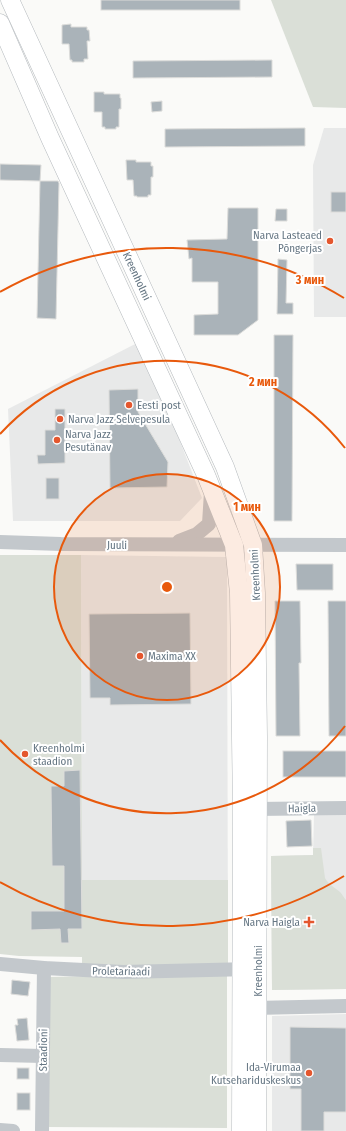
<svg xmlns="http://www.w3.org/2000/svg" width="346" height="1131" viewBox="0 0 346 1131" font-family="'Fira Sans Condensed',sans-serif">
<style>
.built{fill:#e8e9e9}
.green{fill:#dadfd7}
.building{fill:#aab3b9;stroke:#dcdcda}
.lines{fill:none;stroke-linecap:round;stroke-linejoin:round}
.major-casing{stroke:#b5babe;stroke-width:19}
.minor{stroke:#c3c8cc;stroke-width:14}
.major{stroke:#fff;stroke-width:18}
.ring{fill:none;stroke:#e8590c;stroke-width:2}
.poi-dot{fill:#e4572e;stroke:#fff;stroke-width:1.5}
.labels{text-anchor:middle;stroke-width:4;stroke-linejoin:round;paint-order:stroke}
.poi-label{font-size:11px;fill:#657683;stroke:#fff;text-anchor:start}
.street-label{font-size:11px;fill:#657683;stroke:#fff}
.centre{fill:#e8590c;stroke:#fff;stroke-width:2}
.ring-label{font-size:12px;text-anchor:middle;font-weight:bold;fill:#e8590c;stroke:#fff;stroke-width:4;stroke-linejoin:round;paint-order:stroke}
</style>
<rect width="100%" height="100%" fill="#fafaf8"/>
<g class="built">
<path d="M324 128H346V317H314L313 165Z"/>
<path d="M141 341 202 498 180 521H13L8 409Z"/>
<path d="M81 555 227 557 228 960 82 957Z"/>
<path d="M314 815H346V989L272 990 271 856 313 855Z"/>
<path d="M346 1014V1131H272V1016Z"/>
</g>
<g class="green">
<path d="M271 0H346V108L313 107Z"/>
<path d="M0 555H81L82 880H228V965L82 966V957L19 956 0 954Z"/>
<path d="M313 848H321L325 878C329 885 334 887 340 892 342 894 344 898 346 900V989L272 990 271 856 313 855Z"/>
<path d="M227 973V1128L46 1127 48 977Z"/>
</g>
<g class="building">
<rect x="101" y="0" width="139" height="10"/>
<path d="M71 24V27H87V30H89L90 41H87L88 59H84V62H72V60H70L69 44H62V25Z"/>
<path d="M272 60V77L133 78V61Z"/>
<path d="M94 92H104V94H120V98H121V109H119V127H116V129H105V127H102V112H94Z"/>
<path d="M162 101V111L152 112 151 102Z"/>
<path d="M305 128V146L165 147V129Z"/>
<path d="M126 160H136V162H151V166H153V177H151V195H148V197H137V196H134L133 180H127Z"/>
<path d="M0 164 41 165 40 181 0 180Z"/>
<path d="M40 181H58L59 183 56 319 37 318Z"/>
<rect x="331" y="192" width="15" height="20"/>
<path d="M228 208H258V320L238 335H194V315L218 314V282H192V258L189 259 187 240 227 239Z"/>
<path d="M276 209H287V221H275Z"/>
<path d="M278 259 287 260 286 303H293V314H277Z"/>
<path d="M274 335H293L292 521H274Z"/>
<path d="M138 389V412L168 462 167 487 110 488 109 390Z"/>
<path d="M55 409H65V463L38 464 37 455H45V430H55Z"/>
<rect x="46" y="478" width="13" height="21"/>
<path d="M296 564H333V590H297Z"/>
<path d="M275 601H300L301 663H299L300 736H276Z"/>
<path d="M328 601H346V736H329Z"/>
<path d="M190 613 191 704 110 705V698H90L89 614Z"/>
<rect x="283" y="751" width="63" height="26"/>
<path d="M80 770 82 929H68L69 943H61L60 929 31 930V911H64V866H52L51 786H64V771Z"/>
<path d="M311 820 312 846 287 847 286 821Z"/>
<path d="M12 980 30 982 28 996 11 994Z"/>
<path d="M27 1018 29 1040 17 1041 15 1025H18L17 1019Z"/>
<path d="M290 1027 346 1028V1112H324V1131H301V1089H290Z"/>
<rect x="17" y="1068" width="12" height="11"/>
<rect x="17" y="1093" width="13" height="17"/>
</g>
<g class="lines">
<g class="major-casing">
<g id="major">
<path d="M10 0 225 467 253 545 256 593 258 737 257 1131"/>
<path d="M0 23 50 138 206 475 234 545 239 593 242 809 241 1131"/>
</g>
</g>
<g class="minor">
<path d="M179 541 197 534 209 524 211 492"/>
<path d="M0 542 61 544 346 545"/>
<path d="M248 809 346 808"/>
<path d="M0 964 44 968 123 972 251 969"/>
<path d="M248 1008 346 1006"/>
<path d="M0 1055 43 1056"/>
<path d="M0 1130 13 1131"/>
<path d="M42 1131 44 968"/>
</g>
<use href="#major" class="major"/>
</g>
<circle cx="167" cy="587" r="113" fill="#e8590c" fill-opacity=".12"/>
<g class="ring">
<circle cx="167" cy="587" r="113"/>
<path d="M345 726A226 226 0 0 1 0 740M0 434A226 226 0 0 1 345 448"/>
<path d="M344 876A339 339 0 0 1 0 882M0 292A339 339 0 0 1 344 298"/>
</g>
<g class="poi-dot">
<circle cx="330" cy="241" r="4"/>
<circle cx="129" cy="405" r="4"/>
<circle cx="60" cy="419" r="4"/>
<circle cx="57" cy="440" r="4"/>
<circle cx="140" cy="656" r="4"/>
<circle cx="25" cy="754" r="4"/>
<path d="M307 916h4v4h4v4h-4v4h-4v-4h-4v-4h4z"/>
<circle cx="309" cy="1073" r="4"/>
</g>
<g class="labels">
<g class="poi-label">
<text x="322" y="239" text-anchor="end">Narva Lasteaed<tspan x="322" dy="13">Põngerjas</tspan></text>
<text x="137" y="409">Eesti post</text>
<text x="68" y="423">Narva Jazz Selvepesula</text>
<text x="65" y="438">Narva Jazz<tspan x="65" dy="13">Pesutänav</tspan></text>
<text x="148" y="660">Maxima XX</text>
<text x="33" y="752">Kreenholmi<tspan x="33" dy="13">staadion</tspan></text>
<text x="300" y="926" text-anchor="end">Narva Haigla</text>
<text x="301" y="1071" text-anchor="end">Ida-Virumaa<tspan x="301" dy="13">Kutsehariduskeskus</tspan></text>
</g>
<g class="street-label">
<text transform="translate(137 276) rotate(65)" y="4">Kreenholmi</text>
<text x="117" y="549">Juuli</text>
<text transform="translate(255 575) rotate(-93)" y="4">Kreenholmi</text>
<text transform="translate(302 808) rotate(-1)" y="4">Haigla</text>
<text transform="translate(121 971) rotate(1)" y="4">Proletariaadi</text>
<text transform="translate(258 971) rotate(-90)" y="4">Kreenholmi</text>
<text transform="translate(43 1050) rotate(-89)" y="4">Staadioni</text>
</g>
</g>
<circle cx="167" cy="587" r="6" class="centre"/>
<g class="ring-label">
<text x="310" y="284">3 мин</text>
<text x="263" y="386">2 мин</text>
<text x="247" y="511">1 мин</text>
</g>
</svg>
